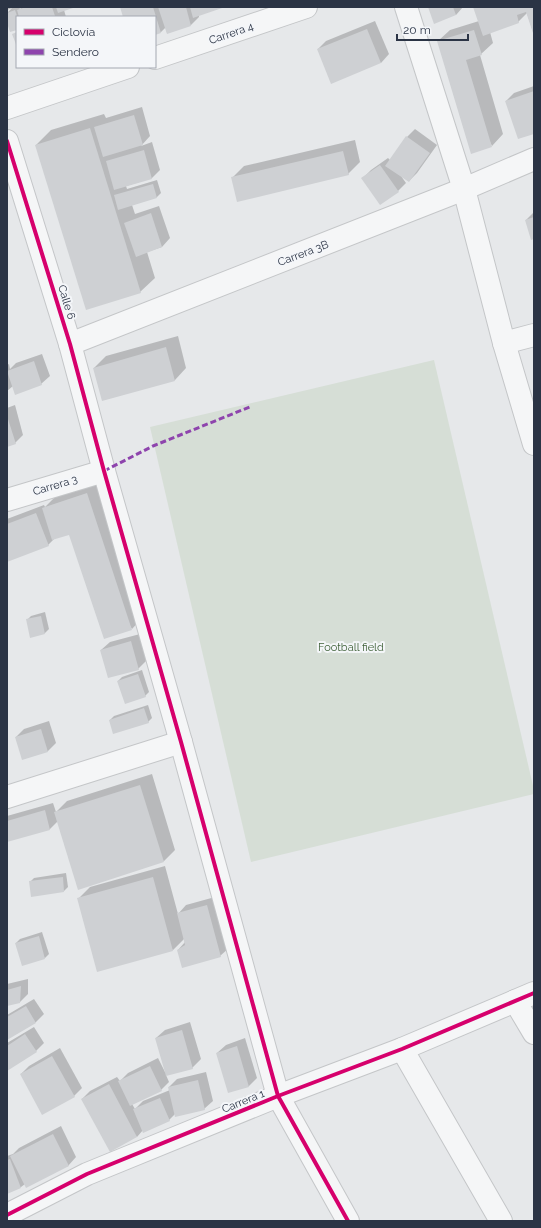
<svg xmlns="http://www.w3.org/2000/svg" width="541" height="1228" viewBox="0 0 541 1228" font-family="Raleway,sans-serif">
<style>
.green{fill:#d6ded6}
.shadow{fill:#0003}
.building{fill:#ced0d3}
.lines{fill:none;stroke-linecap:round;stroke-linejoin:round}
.minor-casing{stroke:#c4c6c8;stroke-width:24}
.minor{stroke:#f5f6f7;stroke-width:22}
.quiet{stroke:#8e44ad;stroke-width:3;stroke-dasharray:6 3;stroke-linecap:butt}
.cycleway-casing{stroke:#f4f6f9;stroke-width:6}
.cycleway{stroke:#d6006c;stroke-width:4}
.labels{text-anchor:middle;stroke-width:4;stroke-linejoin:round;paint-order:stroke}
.street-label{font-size:11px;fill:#2b3445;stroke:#f4f6f9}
.park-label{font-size:11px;fill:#3f6138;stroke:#f4f6f9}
</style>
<rect width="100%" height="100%" fill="#e6e8ea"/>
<path class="green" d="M434 360 534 790V794L251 862 150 427Z"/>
<g class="shadow">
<path d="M7 7H19L20 9 22 7H74L64 10 66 17H17V29L7 20V13L12 8 7 10Z"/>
<path d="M121 7H223L199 15V17L191 25 167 33 166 27 161 32 155 34V17H124Z"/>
<path d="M429 7H463L456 15Z"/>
<path d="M474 7H534V35L527 13 518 22 490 32 493 43 480 55 503 134 492 146 438 41 450 30 479 21Z"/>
<path d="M375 21 389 54 381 63 318 49 326 41Z"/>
<path d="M534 86V133L506 101 514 93Z"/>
<path d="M142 107 150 136 141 146 152 142 160 170 152 178 126 186 127 189 157 180 161 193 157 197 132 205 135 214 159 206 170 238 162 247 147 252 155 278 140 292 36 145 51 130 104 114 106 118Z"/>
<path d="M415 129 437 145 417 173 409 181 401 176 406 183 398 191 362 179 371 170 388 158 390 160 407 137Z"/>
<path d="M355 140 360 162 348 174 232 178 244 166Z"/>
<path d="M534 212V238L526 220Z"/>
<path d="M178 336 186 368 175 380 103 400 94 368 106 356Z"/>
<path d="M42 354 50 376 41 384 13 386 7 391V365L9 364 10 369 16 363Z"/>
<path d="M15 405 23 435 15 443 7 446V408Z"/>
<path d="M99 482 143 617 132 629 70 533 55 538 48 545 7 561V519L44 505 45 507 55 497Z"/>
<path d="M45 612 49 629 45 633 31 636 27 620 31 616Z"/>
<path d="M140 634 146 661 138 669 101 650 110 642Z"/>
<path d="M142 670 149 692 145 696 118 681 122 677Z"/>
<path d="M148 705 152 718 148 722 110 720 114 716Z"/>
<path d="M49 721 56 743 48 751 23 759 16 737 24 729Z"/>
<path d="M152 774 175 850 164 861 58 821 50 829 7 841V816L53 803 56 812 67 801Z"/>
<path d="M165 866 178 914 186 905 215 897 229 948 220 956 178 950 185 942 184 939 173 950 78 899 90 887Z"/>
<path d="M66 873 68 887 64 891 30 882 34 878Z"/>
<path d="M42 932 49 954 45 958 16 943 20 939Z"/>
<path d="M28 979V994L20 1002 7 1005V984Z"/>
<path d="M34 999 44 1014 36 1022 7 1039V1015Z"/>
<path d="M190 1022 201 1059 192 1068 166 1075 169 1082 161 1090 132 1104 135 1109 143 1101 170 1090 169 1087 177 1079 206 1072 213 1101 204 1109 175 1114 169 1120 143 1130 137 1137 82 1099 90 1091 117 1077 120 1081 128 1073 158 1058 165 1072H166L156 1038 165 1030Z"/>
<path d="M34 1027 44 1043 36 1051 7 1068V1043Z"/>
<path d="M245 1038 257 1078 249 1086 229 1092 217 1053 226 1045Z"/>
<path d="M60 1048 82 1088 74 1096 21 1074 29 1066Z"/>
<path d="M61 1126 76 1157 68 1166 25 1184 21 1187 7 1193V1156L13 1154 19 1148Z"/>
</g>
<g class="building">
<path d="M26 7H52L55 16 51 17H19L17 10Z"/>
<path d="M56 7H76L58 13Z"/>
<path d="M120 7H153L161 33 155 35V17H123Z"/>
<path d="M158 7H186L191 26 167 34Z"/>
<path d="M190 7H225L193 18Z"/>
<path d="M428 7H453L456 15 434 24Z"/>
<path d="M473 7H534V36L526 12 517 15 519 23 483 36Z"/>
<path d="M15 10 17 16V30L10 32 7 23V13Z"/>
<path d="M367 29 381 63 331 84 317 49Z"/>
<path d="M474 30 482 55 466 60 492 147 471 154 437 41Z"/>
<path d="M17 32V47L12 34Z"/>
<path d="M534 91V134L518 139 505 101Z"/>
<path d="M134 115 143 145 103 157 94 127Z"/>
<path d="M90 128 141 293 86 310 35 145Z"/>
<path d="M406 136 430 153 409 182 385 166Z"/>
<path d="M144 150 152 179 114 190 106 161Z"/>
<path d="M343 151 349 175 237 202 231 177Z"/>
<path d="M380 165 399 192 380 205 361 178Z"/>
<path d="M153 184 157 198 118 210 114 195Z"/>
<path d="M151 213 162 247 136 257 124 223Z"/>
<path d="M534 217V239L531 240 525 220Z"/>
<path d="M166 347 175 381 102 401 93 368Z"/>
<path d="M34 361 42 385 15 395 7 371Z"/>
<path d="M7 416 16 444 7 447Z"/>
<path d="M87 493 132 630 104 639 69 535 52 540 42 508Z"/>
<path d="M36 513 49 546 7 562V524Z"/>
<path d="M41 616 45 634 30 638 26 619Z"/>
<path d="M131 641 139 670 108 678 100 650Z"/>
<path d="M138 674 146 697 125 704 117 681Z"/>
<path d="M144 708 149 723 113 734 109 720Z"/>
<path d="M41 729 48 752 22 760 15 737Z"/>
<path d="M140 785 164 862 78 890 54 812Z"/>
<path d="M45 810 50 830 7 842V821Z"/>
<path d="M63 877 64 892 31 897 29 881Z"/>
<path d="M153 877 173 951 97 972 77 898Z"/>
<path d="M207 905 221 957 182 968 177 950 185 945 177 913Z"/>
<path d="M39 936 45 959 22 966 15 943Z"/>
<path d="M21 986 20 1003 7 1006V990Z"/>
<path d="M26 1006 36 1023 7 1040V1017Z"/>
<path d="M182 1030 193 1069 166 1076 155 1038Z"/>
<path d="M25 1034 37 1052 7 1071V1046Z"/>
<path d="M237 1046 249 1087 228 1093 216 1053Z"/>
<path d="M52 1056 75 1097 42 1115 20 1074Z"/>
<path d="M150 1066 162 1091 130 1106 118 1081Z"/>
<path d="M198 1080 205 1110 175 1117 168 1087Z"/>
<path d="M109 1084 137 1137 110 1152 81 1099Z"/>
<path d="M160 1098 170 1121 143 1133 133 1109Z"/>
<path d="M53 1134 69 1166 26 1188 10 1156Z"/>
<path d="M10 1159 21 1188 7 1194V1160Z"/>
</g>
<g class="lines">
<g class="minor-casing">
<g id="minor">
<path d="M406 7 464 189 504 343 534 444"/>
<path d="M155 58 306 7"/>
<path d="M7 108 128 67"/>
<path d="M7 141 70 344 104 471 181 742 278 1096 348 1221"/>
<path d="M504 343 534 335"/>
<path d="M70 344 464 189 534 159"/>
<path d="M7 500 104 471"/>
<path d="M7 797 181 742"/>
<path d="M515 1001 534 1033"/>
<path d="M402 1049 501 1221"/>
<path d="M7 1215 87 1174 278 1096 402 1049 534 993"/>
</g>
</g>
<use href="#minor" class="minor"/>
<path class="quiet" d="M104 471 153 446 252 406"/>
<g class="cycleway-casing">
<g id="cycleway">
<path d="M7 141 70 344 104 471 181 742 278 1096 348 1221"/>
<path d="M7 1215 87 1174 278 1096 402 1049 534 993"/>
</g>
</g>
<use href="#cycleway" class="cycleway"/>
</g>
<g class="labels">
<g class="street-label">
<text transform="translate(231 33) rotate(-19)" y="4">Carrera 4</text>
<text transform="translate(303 253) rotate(-21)" y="4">Carrera 3B</text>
<text transform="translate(67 302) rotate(73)" y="4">Calle 6</text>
<text transform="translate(55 485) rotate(-17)" y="4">Carrera 3</text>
<text transform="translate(243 1101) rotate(-22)" y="4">Carrera 1</text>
</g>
<g class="park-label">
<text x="351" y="651">Football field</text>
</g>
</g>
<rect width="541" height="1228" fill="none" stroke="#2b3445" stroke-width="16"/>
<rect x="16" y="16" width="140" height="52" fill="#f4f6f9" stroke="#a4a8b1"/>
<rect x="24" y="29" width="20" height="6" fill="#d6006c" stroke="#a4a8b1"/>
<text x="52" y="36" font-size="12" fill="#2b3445">Ciclovía</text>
<rect x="24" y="49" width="20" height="6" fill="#8e44ad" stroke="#a4a8b1"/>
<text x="52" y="56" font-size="12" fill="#2b3445">Sendero</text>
<path d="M397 34v6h71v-6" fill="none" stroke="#2b3445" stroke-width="2"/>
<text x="403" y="34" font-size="12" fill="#2b3445" stroke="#f4f6f9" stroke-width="3" paint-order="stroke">20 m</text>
</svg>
